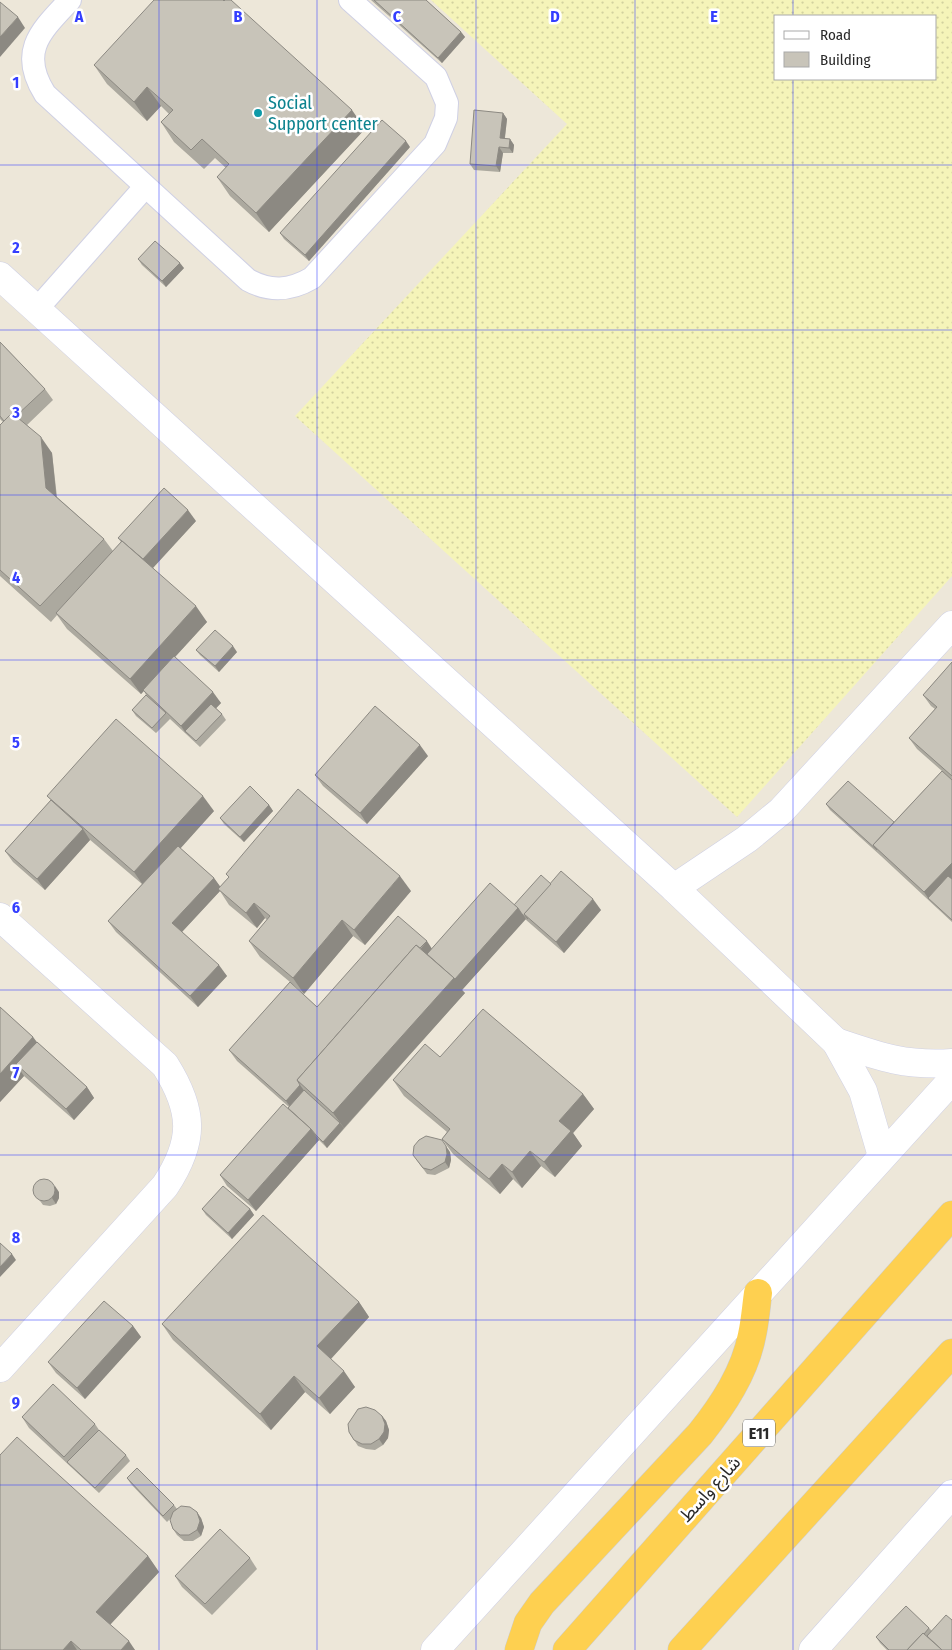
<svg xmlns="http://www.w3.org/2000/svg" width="952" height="1650" viewBox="0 0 952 1650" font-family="'Fira Sans Condensed','Noto Sans Arabic',sans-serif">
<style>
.sand{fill:url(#sand-dots);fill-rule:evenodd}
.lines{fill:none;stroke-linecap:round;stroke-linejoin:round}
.service-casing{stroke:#cfd0e4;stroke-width:24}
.minor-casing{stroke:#cfd0e4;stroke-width:29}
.tertiary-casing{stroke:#cfd0e4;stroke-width:29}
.trunk-casing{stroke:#ccc;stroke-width:29}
.service{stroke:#fff;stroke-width:22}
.minor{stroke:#fff;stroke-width:28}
.tertiary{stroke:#fff;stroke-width:28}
.trunk{stroke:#fed050;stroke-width:28}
.wall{fill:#aca99f}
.shaded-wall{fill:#8c8982}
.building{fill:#c8c4b9;stroke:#8c8982}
.grid{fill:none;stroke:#343eff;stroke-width:1;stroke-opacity:0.55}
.culture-dot{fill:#0f9aa8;stroke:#fff;stroke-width:2}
.labels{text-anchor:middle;stroke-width:5;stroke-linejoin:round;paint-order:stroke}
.shield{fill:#fff;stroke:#696969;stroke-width:1}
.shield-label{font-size:16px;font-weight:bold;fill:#292929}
.culture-label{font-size:18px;fill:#0d838f;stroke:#fff;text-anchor:start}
.street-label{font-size:18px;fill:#292929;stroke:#fff}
.grid-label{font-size:16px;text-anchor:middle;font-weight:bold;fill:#343eff;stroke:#fff;stroke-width:5;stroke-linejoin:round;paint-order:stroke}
</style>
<defs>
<pattern id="sand-dots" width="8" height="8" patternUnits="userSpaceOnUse" patternTransform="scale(1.25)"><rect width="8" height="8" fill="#f5f4b9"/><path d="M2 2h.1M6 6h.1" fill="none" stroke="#d2d19f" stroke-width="1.8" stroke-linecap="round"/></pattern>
</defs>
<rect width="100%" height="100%" fill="#ede7d9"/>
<path class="sand" d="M431 0H952V576L737 817 295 416 567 124ZM776 16H936V79H776Z"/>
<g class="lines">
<g class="service-casing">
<g id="service">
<path d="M70 0C41 31 18 51 45 94L248 280C270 292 290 291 312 278L435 144 446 118 447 103 436 77 350 0"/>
<path d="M37 309 145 187"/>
</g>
</g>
<g class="minor-casing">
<g id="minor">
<path d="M674 888 747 839 781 811 952 625"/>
<path d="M0 917 165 1065C194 1111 195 1141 165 1186L0 1368"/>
<path d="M813 1650 952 1494"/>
</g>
</g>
<g class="tertiary-casing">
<g id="tertiary">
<path d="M0 276 674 888 836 1042 863 1091 882 1156"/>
<path d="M836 1042C880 1057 905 1066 952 1063"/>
<path d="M435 1650 952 1080"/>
</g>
</g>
<g class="trunk-casing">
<g id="trunk">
<path d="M519 1650 528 1623 542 1603 700 1434C723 1405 745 1372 752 1335 755 1322 756 1307 758 1293"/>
<path d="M567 1650 952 1215"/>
<path d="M682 1650 952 1353"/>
</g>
</g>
<use href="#service" class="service"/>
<use href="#minor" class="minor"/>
<use href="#tertiary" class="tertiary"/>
<use href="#trunk" class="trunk"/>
</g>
<g class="wall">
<path d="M371 0H426L461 32 465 37 442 63Z"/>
<path d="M94 65 365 129 269 232 230 196 217 177 226 168 215 158 204 169 174 142 161 122 169 114 161 106 147 121 107 84Z"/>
<path d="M503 113 507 119 505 138 510 139 514 145 513 153H503L500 172 474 170 470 164Z"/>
<path d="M410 147 309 261 284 239 280 233Z"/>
<path d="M138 259 184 268 166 287 142 265Z"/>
<path d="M0 342 45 389 53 400 27 425 52 453 57 497 104 539 113 551 121 542 118 538 196 521 153 568 207 622 175 657 221 703 216 708 222 714 226 720 200 747 170 719 156 733 136 716 132 710 146 695 144 691 141 694 67 629 57 615 51 622 0 576V425L3 422 0 419Z"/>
<path d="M196 650 237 652 219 672 200 655Z"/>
<path d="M952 662V922L881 856 830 810 826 804 894 822 942 771 917 749 909 738 935 709 931 706 923 695Z"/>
<path d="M428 756 367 824 323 786 315 775Z"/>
<path d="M47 796 214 811 180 848 214 878 220 887 229 877 226 874 411 891 365 945 353 936 304 994 291 983 317 1007 432 949 514 905 551 884 601 910 564 953 525 919 462 990 465 993 327 1148 319 1140 256 1211 227 1186 220 1175 289 1107 237 1061 229 1050 290 982 260 957 249 941 267 920 265 918 257 928 229 905 220 891 182 932 227 976 198 1007 116 932 108 921 142 884 89 839 90 840 45 890 13 862 5 851 51 800Z"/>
<path d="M269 805 273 811 244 842 224 824 220 818Z"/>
<path d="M0 1007 33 1037 37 1042 87 1087 94 1098 74 1120 24 1076 0 1102Z"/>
<path d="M440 1057 583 1094 594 1109 573 1133 582 1146 555 1177 541 1166 522 1188 513 1179 500 1194 453 1154 442 1139 447 1132 404 1096 393 1080Z"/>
<path d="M450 1152 451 1160 449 1168 435 1175 427 1174 413 1155Z"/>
<path d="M59 1192V1198L56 1204 50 1206 43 1205 35 1194Z"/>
<path d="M202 1209H250L254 1215 232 1239 206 1215Z"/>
<path d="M359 1302 369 1317 331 1359 355 1387 330 1414 305 1392 271 1430 173 1340 162 1324Z"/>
<path d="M133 1326 141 1337 85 1399 56 1373 48 1362Z"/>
<path d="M382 1416 386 1421 389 1430 388 1438 383 1445 375 1450 366 1449 358 1446 349 1432Z"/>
<path d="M22 1417 95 1424 99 1430 126 1455 130 1461 99 1493 29 1428Z"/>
<path d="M127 1478 174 1505 177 1509 201 1518 204 1527 201 1536 193 1541H184L177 1535 173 1529 171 1518 167 1522 131 1484Z"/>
<path d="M148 1556 159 1572 110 1625 135 1650H0Z"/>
<path d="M250 1558 257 1569 212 1615 182 1587 175 1576Z"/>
<path d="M929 1628 932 1631 952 1650H887L880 1643 876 1637Z"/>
</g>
<g class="shaded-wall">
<path d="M18 17 25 28 0 57V37Z"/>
<path d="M461 32 465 37 442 63 438 58Z"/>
<path d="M147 87 161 106 147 121 134 102Z"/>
<path d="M352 110 365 129 269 232 256 213Z"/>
<path d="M503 113 507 119 504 144 500 138Z"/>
<path d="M510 139 514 145 513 153 509 148Z"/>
<path d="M406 141 410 147 309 261 305 255Z"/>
<path d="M499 147 503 153 500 172 496 166Z"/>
<path d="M180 263 184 268 166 287 162 281Z"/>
<path d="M41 437 52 453 57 503 46 488Z"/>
<path d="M188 510 196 521 150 571 142 560Z"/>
<path d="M196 606 207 622 141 694 130 679Z"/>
<path d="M233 646 237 652 219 672 215 666Z"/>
<path d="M213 692 221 703 190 736 185 732 181 726Z"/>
<path d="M420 745 428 756 367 824 360 813Z"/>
<path d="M203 796 214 811 145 888 134 872Z"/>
<path d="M269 805 273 811 244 842 240 837Z"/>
<path d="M83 829 90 840 45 890 37 879Z"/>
<path d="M952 863V882L928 898 924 892Z"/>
<path d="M400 876 411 891 365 945 354 930Z"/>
<path d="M214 878 222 889H218L220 891 180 934 172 923Z"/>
<path d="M593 899 601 910 564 953 556 942Z"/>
<path d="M254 903 265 918 257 928 246 913Z"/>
<path d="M518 908 526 919 462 990 465 993 344 1128 333 1113 454 978Z"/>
<path d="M342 920 353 936 304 994 293 978Z"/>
<path d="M427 941 434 952 301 1084Z"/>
<path d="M219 965 227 976 198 1007 190 996Z"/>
<path d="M33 1037 44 1053 16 1064 24 1076 0 1102V1074Z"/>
<path d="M300 1085 308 1096 294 1112 286 1101Z"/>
<path d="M87 1087 94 1098 74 1120 66 1109Z"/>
<path d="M583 1094 594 1109 573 1133 582 1146 555 1177 544 1162 559 1121Z"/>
<path d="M340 1123 344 1128 327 1148 323 1142Z"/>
<path d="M311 1129 319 1140 256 1211 248 1200Z"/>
<path d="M446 1146 450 1152 451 1160 449 1168 445 1162Z"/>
<path d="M530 1151 541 1166 522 1188 512 1172Z"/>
<path d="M502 1164 513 1179 500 1194 489 1179Z"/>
<path d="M55 1186 59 1192V1198L56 1204 52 1198Z"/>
<path d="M250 1209 254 1215 232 1239 228 1233Z"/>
<path d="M12 1254 16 1260 0 1277V1267Z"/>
<path d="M359 1302 369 1317 328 1362 317 1346Z"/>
<path d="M133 1326 141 1337 85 1399 77 1388Z"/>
<path d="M344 1371 355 1387 330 1414 319 1398Z"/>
<path d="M294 1376 305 1392 271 1430 260 1414Z"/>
<path d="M382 1416 386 1421 389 1430 388 1438 383 1445 379 1439Z"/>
<path d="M197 1512 201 1518 204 1527 201 1536 197 1530Z"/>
<path d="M148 1556 159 1572 107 1628 96 1612Z"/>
<path d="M71 1641 77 1650H63Z"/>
<path d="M129 1641 135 1650H121Z"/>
</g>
<g class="building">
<path d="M154 0H223L224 1 225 0H231L352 110 256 213 217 177 229 164 202 139 191 150 161 122 173 110 147 87 134 102 94 65Z"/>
<path d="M374 0H426L461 32 438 58Z"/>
<path d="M0 2 18 17 0 37Z"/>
<path d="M474 110 503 113 500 138 510 139 509 148 499 147 496 166 470 164Z"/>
<path d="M382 120 406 141 305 255 280 233Z"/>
<path d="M155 241 180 263 162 281 138 259Z"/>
<path d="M0 342 45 389 16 416 12 413 4 421 0 416Z"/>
<path d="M12 413 41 437 46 488 104 539 40 606 0 570V425Z"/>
<path d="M164 488 188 510 143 559 122 541 118 538Z"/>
<path d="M122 541 196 606 130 679 56 613Z"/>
<path d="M215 630 233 646 215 666 196 650Z"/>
<path d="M174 656 213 692 181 726 143 690Z"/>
<path d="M952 662V776L909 738 937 707 923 695Z"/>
<path d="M146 695 166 713 152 728 132 710Z"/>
<path d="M211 704 222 714 196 741 185 731Z"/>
<path d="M375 706 420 745 360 813 315 775Z"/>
<path d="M116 719 203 796 134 872 47 796Z"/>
<path d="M942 771 952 780V863L924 892 873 845Z"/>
<path d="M848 781 894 822 873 845 877 850 826 804Z"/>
<path d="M250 786 269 805 240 837 220 818Z"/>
<path d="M298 789 400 876 354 930 342 920 293 978 249 941 270 916 254 903 246 913 218 889 229 877 226 874Z"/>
<path d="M51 800 83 829 37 879 5 851Z"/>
<path d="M178 846 214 878 172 923 219 965 190 996 108 921Z"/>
<path d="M561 871 593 899 556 942 524 914Z"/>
<path d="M541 875 551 884 524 914 528 919 522 914 518 908 514 905Z"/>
<path d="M948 876 952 879V920L928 898Z"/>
<path d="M490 883 518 908 455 979 427 954Z"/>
<path d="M398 916 427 941 420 948 416 945 297 1080 300 1085 286 1101 229 1050 290 982 317 1007Z"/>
<path d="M416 945 454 978 333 1113 297 1080Z"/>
<path d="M0 1007 33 1037 0 1074Z"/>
<path d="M483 1009 583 1094 559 1121 571 1131 544 1162 530 1151 512 1172 502 1164 489 1179 442 1139 450 1129 393 1080 425 1044 440 1057Z"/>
<path d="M37 1042 87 1087 66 1109 16 1064Z"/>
<path d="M304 1090 340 1123 323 1142 316 1135 311 1129 288 1108Z"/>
<path d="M283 1104 311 1129 248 1200 220 1175Z"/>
<path d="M426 1136 442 1140 446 1146 447 1154 445 1162 431 1170 423 1168 413 1155 414 1146 419 1140Z"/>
<circle cx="44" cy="1190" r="11"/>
<path d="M223 1186 250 1209 228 1233 202 1209Z"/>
<path d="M263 1215 359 1302 317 1346 344 1371 319 1398 294 1376 260 1414 162 1324Z"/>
<path d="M0 1243 12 1254 0 1267Z"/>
<path d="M104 1301 133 1326 77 1388 48 1362Z"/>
<path d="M53 1384 95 1424 64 1457 22 1417Z"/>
<path d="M366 1407 375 1410 382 1416 385 1424 384 1432 379 1439 371 1444H362L354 1440 349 1432 348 1424 358 1409Z"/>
<path d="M99 1430 126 1455 95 1488 67 1462Z"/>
<path d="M17 1437 148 1556 96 1612 129 1641 121 1650H81L71 1641 63 1650H0V1455Z"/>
<path d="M137 1468 174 1505 163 1516 127 1478Z"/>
<path d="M181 1506 190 1507 197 1512 200 1521 197 1530 189 1535H180L173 1529 170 1520 173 1512Z"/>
<path d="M220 1529 250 1558 205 1604 175 1576Z"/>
<path d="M906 1606 929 1628 924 1634 923 1633 907 1650H889L876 1637Z"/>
<path d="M946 1615 952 1620V1650H942L927 1636Z"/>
<path d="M923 1633 942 1650H907Z"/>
</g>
<path class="grid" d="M159 0V1650M317 0V1650M476 0V1650M635 0V1650M793 0V16M793 79V1650M0 165H952M0 330H952M0 495H952M0 660H952M0 825H952M0 990H952M0 1155H952M0 1320H952M0 1485H952"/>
<circle class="culture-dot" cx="258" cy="113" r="5"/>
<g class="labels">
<rect class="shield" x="743" y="1419.5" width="32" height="27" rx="4"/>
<g class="shield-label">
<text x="759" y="1439">E11</text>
</g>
<g class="culture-label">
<text x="268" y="109">Social<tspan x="268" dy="21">Support center</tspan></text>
</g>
<g class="street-label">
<text transform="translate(710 1489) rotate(-48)" y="6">شارع واسط</text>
</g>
</g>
<g class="grid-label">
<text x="79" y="22">A</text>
<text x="238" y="22">B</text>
<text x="397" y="22">C</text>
<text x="555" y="22">D</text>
<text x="714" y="22">E</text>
<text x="16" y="88">1</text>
<text x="16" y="253">2</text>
<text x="16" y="418">3</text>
<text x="16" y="583">4</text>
<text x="16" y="748">5</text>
<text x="16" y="913">6</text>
<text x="16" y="1078">7</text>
<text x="16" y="1243">8</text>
<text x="16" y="1408">9</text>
</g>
<rect x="774" y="15" width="162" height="65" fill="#ffffff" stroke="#a9a9a9"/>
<rect x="784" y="31" width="25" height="8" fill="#ffffff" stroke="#a9a9a9"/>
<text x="820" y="40" font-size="15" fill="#292929">Road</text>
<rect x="784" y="52" width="25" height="15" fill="#c8c4b9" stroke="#a9a9a9"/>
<text x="820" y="65" font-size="15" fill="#292929">Building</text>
</svg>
